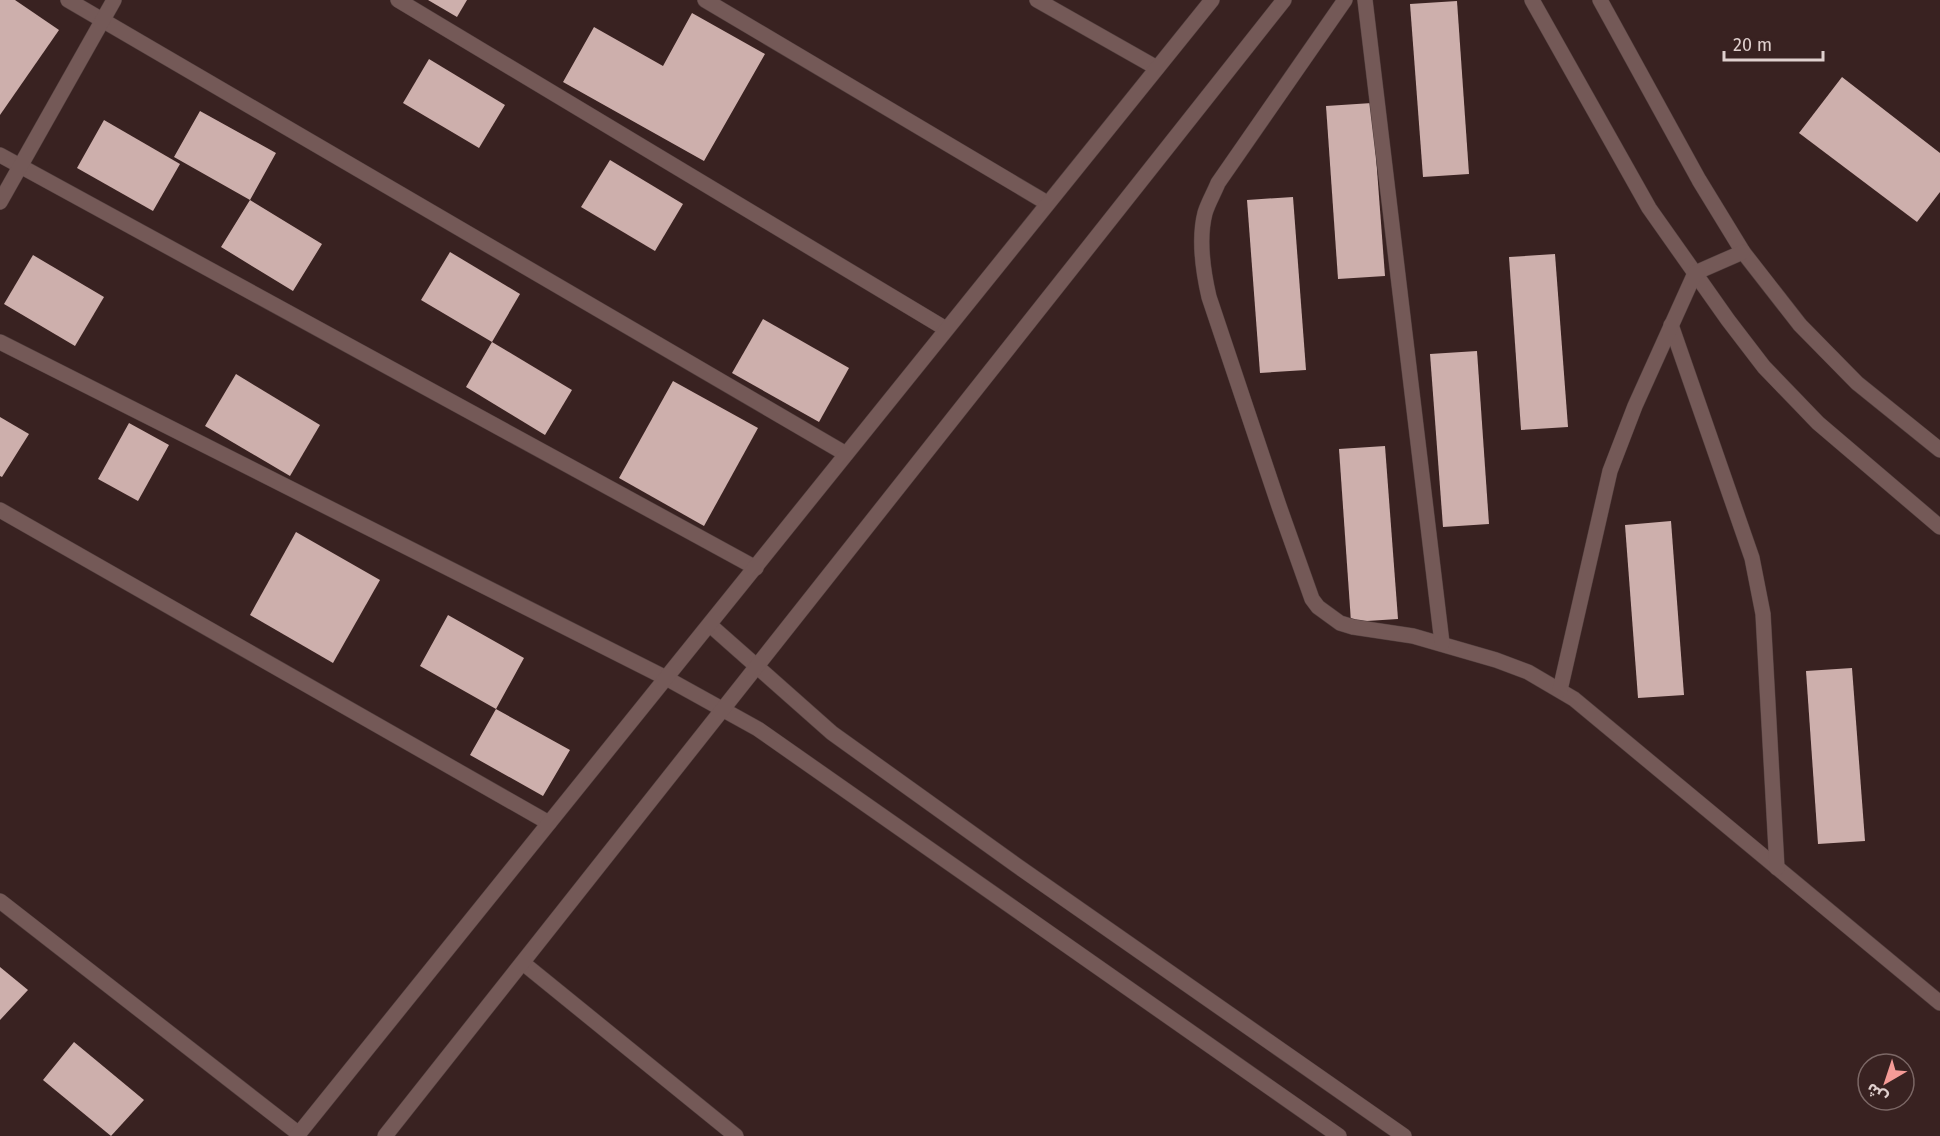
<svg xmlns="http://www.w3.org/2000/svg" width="1940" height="1136" viewBox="0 0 1940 1136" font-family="'Fira Sans','Noto Sans Arabic',sans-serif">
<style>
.building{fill:#cdafac}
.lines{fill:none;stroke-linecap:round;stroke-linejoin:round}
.minor-casing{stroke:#513e3d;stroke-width:16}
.minor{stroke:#745957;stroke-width:15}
</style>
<rect width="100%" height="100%" fill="#392221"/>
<g class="building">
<path d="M0 0H15L59 30 0 115Z"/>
<path d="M428 0H467L457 17Z"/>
<path d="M1457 1 1469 174 1423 177 1410 4Z"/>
<path d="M692 13 765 54 704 161 563 82 594 27 663 66Z"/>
<path d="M429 59 505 105 479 148 403 103Z"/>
<path d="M1842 77 1940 153V192L1917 222 1799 133Z"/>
<path d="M1372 103 1385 276 1338 279 1326 106Z"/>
<path d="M200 111 276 153 250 200 322 244 293 291 221 247 250 200 174 157Z"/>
<path d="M104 120 180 164 153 211 77 168Z"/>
<path d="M610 160 683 204 655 251 581 207Z"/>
<path d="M1293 197 1306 370 1260 373 1247 200Z"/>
<path d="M450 252 520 294 492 342 421 300Z"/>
<path d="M1555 254 1568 427 1521 430 1509 257Z"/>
<path d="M33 255 104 297 75 346 4 304Z"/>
<path d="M763 319 849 368 819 422 732 373Z"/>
<path d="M492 342 572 390 545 435 466 387Z"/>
<path d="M1477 351 1489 524 1443 527 1430 354Z"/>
<path d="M236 374 320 425 290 476 205 426Z"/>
<path d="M673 381 758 428 704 526 619 478Z"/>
<path d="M0 417 29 434 2 477 0 476Z"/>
<path d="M129 423 169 445 138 501 98 479Z"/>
<path d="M1385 446 1398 619 1351 622 1339 449Z"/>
<path d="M1671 521 1684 695 1638 698 1625 525Z"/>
<path d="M296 532 380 580 333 663 250 615Z"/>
<path d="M448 615 524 658 496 709 570 750 543 796 470 755 496 709 420 666Z"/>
<path d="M1852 668 1865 841 1818 844 1806 671Z"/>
<path d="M0 967 28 990 0 1020Z"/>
<path d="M74 1042 144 1100 111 1136 43 1080Z"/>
</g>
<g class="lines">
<g class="minor-casing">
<g id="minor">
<path d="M68 0 846 454"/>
<path d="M398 0 946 329"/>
<path d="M705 0 1047 203"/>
<path d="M1037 0 1157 68"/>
<path d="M1345 0 1218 183C1214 193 1208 203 1205 213 1198 240 1203 271 1209 297L1279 506 1312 599 1318 607 1340 623 1353 627 1413 636 1496 660 1528 672 1574 699 1940 1003"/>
<path d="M1365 0 1442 643"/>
<path d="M1532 0 1649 208 1728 320 1764 367 1818 423 1940 527"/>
<path d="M1600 0 1699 180 1743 252 1800 325 1857 383 1940 450"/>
<path d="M0 155 756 568"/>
<path d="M0 202 114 0"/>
<path d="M1671 325 1752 558 1763 614 1777 868"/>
<path d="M0 342 666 678 758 729 1339 1136"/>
<path d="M0 510 549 823"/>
<path d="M710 625 832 733 1016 865 1404 1136"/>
<path d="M1560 690 1610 471 1635 406 1695 273 1743 252"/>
<path d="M0 901 299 1134"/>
<path d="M523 963 736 1136"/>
<path d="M297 1136 1212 0"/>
<path d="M385 1136 1284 0"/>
</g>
</g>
<use href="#minor" class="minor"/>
</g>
<g transform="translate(1886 1082) rotate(219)"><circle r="28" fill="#392221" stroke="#7c6866" stroke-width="1.5"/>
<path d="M0-4.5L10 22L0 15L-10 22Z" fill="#f59b97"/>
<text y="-9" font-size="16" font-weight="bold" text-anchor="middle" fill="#e0d0ce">ش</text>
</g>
<path d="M1724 51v9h99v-9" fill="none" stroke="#e0d0ce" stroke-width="3"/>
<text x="1733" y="51" font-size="18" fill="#e0d0ce" stroke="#392221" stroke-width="4.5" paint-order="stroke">20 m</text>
</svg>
